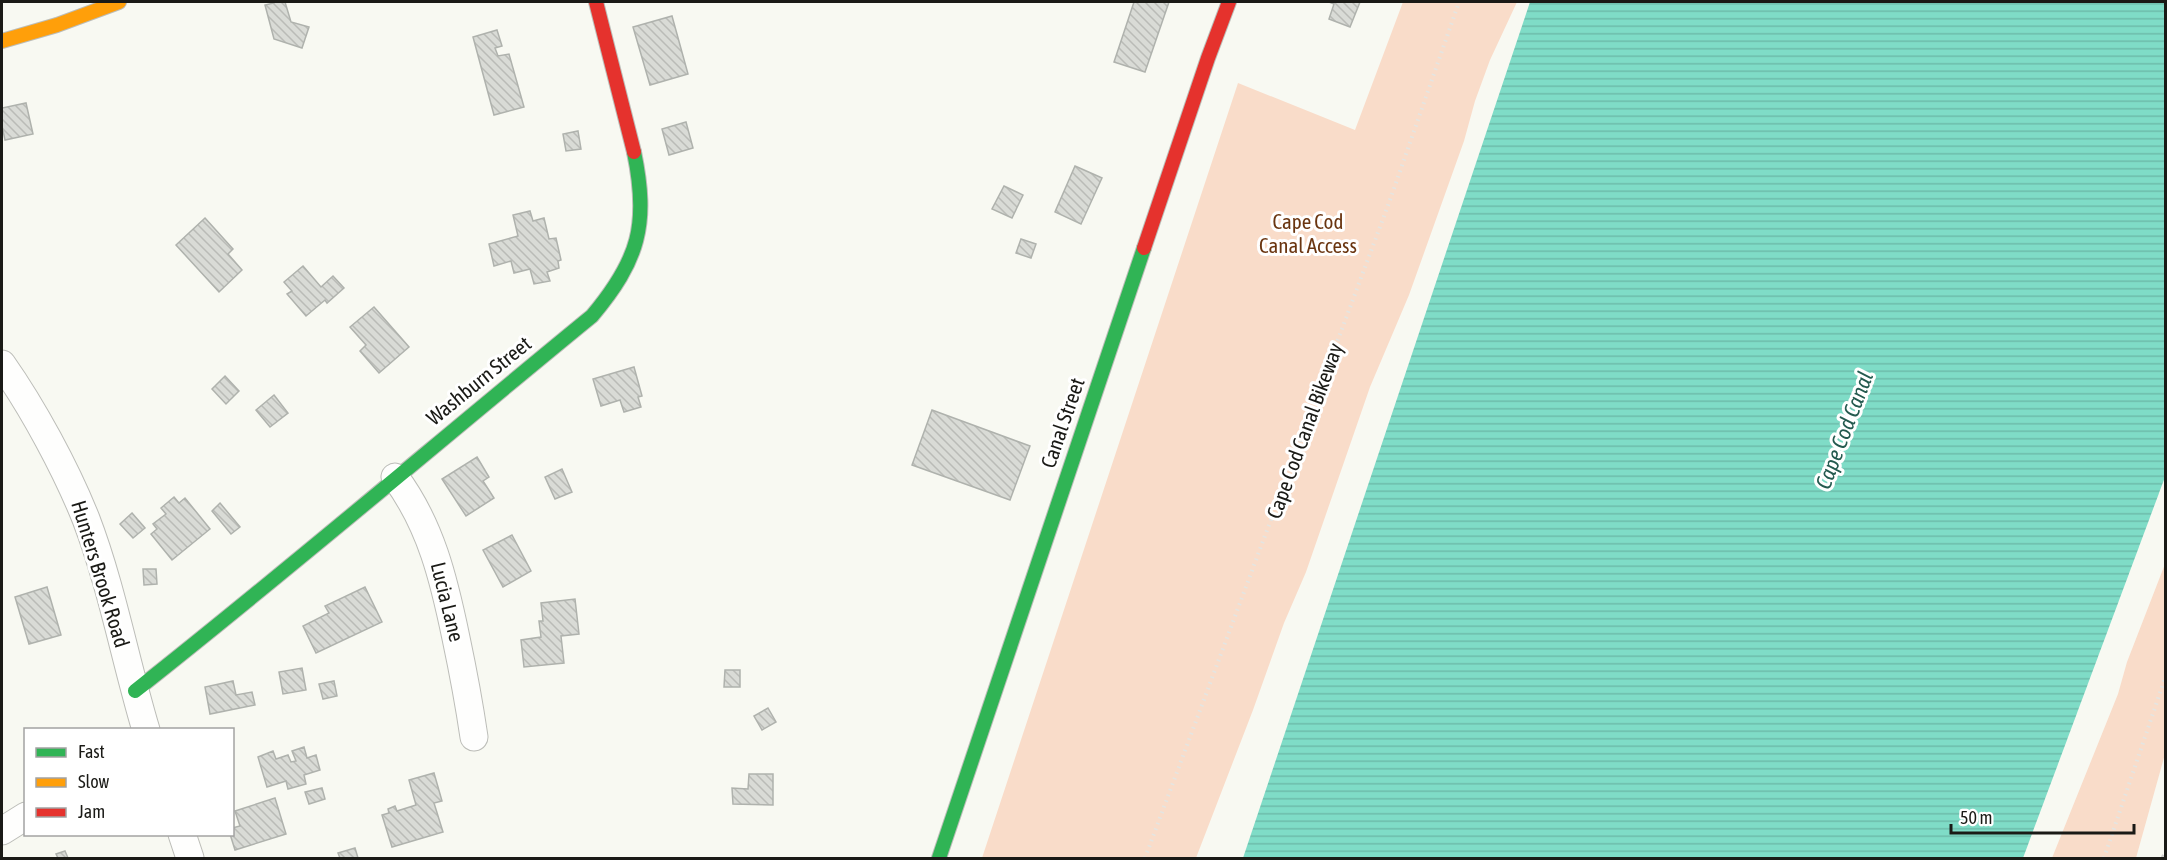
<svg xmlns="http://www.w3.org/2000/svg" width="2167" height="860" viewBox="0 0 2167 860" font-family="'Asap Condensed',sans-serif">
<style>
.green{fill:#f9dcc9}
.water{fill:url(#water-rules)}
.building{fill:url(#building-back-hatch);stroke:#afb2ad;stroke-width:1.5}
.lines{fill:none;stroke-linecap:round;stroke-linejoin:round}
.street-casing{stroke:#bcbdb8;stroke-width:29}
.fast-casing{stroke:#bcbdb8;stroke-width:16}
.slow-casing{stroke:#bcbdb8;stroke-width:16}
.jam-casing{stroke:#bcbdb8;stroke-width:16}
.path{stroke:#e4e5e2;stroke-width:4;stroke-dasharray:1.5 4.5;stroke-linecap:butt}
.street{stroke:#fefefd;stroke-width:27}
.fast{stroke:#30b455;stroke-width:14}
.slow{stroke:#ff9f0a;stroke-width:14}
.jam{stroke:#e5322d;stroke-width:14}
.rail{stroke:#cfcfcd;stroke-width:4.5;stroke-dasharray:3 6;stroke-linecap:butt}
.labels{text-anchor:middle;stroke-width:6;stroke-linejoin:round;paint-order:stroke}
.park-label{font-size:21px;fill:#6a3510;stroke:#fff}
.street-label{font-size:21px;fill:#1a1a16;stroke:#fff}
.water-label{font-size:22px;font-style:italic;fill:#245a4f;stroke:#fff}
</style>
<defs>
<pattern id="water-rules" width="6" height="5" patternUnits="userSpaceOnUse" patternTransform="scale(1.5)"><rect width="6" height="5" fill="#7fdcc7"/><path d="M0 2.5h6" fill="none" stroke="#6dbcaa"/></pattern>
<pattern id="building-back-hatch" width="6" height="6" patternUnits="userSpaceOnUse" patternTransform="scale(1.5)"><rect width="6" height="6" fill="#d9dbd6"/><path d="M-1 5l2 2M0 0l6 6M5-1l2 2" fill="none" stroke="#babbb7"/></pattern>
</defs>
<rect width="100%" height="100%" fill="#f8f9f2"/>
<g class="green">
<path d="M1403 2H1517L1490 60 1475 101 1464 141 1409 295 1370 387 1306 572 1284 623 1253 710 1196 858H982L1238 83 1355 130Z"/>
<path d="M2165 564V754L2136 858H2052L2118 694 2127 662Z"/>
</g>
<path class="water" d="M1530 2H2165V477L2023 858H1243Z"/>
<g class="building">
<path d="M274 2H285L291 22 309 27 302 48 274 39 265 5 274 3Z"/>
<path d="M1134 2H1169L1145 72 1114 62Z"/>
<path d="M1329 2H1360L1350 27 1329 19 1334 4Z"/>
<path d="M672 16 688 74 650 85 633 27Z"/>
<path d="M497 30 502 46 495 48 498 56 509 54 524 107 494 115 473 37Z"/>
<path d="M26 103 33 134 5 140 2 126V108Z"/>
<path d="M686 122 693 148 669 155 662 129Z"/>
<path d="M578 131 581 149 566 151 563 134Z"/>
<path d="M1075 166 1102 178 1081 224 1055 212Z"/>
<path d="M1004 186 1023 195 1012 218 992 209Z"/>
<path d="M530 211 533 221 544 218 549 239 556 238 561 260 558 261 559 268 547 272 550 281 534 284 530 269 514 273 511 261 494 266 489 244 518 236 513 215Z"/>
<path d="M205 218 233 249 228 254 242 270 219 292 176 245Z"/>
<path d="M1021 239 1036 244 1031 258 1016 253Z"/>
<path d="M303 266 321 287 333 276 344 288 327 303 325 300 306 316 287 294 292 291 284 282Z"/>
<path d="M374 307 409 347 379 373 360 351 366 345 350 327Z"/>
<path d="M634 367 642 396 638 397 641 407 624 412 620 400 601 406 593 379Z"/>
<path d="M225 376 239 391 226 404 212 389Z"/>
<path d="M274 395 288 413 270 427 256 410Z"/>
<path d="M932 410 1030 446 1010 500 912 465Z"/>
<path d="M477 457 489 477 483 481 494 498 466 516 442 479Z"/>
<path d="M562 469 572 492 555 499 545 477Z"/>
<path d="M174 497 179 503 185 498 210 529 172 560 151 534 157 529 153 524 166 514 161 508Z"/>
<path d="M220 503 240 527 231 534 212 511Z"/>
<path d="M132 513 145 528 133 538 120 524Z"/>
<path d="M512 535 531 571 503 587 483 550Z"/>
<path d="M143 569H156L157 584 144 585Z"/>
<path d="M47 587 61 635 29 644 15 597Z"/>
<path d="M365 587 382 622 316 653 303 626 329 613 325 606Z"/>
<path d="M575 599 579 634 561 636 564 663 524 667 521 640 541 637 539 621H543L541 603Z"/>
<path d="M302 668 306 690 283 694 279 672Z"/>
<path d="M725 670H740V687H724Z"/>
<path d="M233 681 236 695 252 692 255 705 210 714 205 687Z"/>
<path d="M334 681 337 696 323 699 319 684Z"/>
<path d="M768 708 776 722 762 730 754 716Z"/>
<path d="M304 747 307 758 316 755 320 770 304 775 306 784 288 789 286 781 267 787 258 757 273 751 276 759 288 755 291 762 296 761 292 751Z"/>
<path d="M434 773 442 801 434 803 443 832 392 847 382 815 389 813 388 809 395 806 397 811 416 805 409 780Z"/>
<path d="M749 774H773V805L733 804 732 788 748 789Z"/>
<path d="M322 788 325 799 309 804 305 792Z"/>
<path d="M275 798 286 834 235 850 230 834H232V828L240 826 235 811Z"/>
<path d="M355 848 358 858H340L338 853Z"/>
<path d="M65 851 68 858H58L56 854Z"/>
</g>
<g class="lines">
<g class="street-casing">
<g id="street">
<path d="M2 364C33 408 66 469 86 519 112 587 125 660 146 730"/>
<path d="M395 477C431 525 444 580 456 638 463 671 469 703 474 737"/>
<path d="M2 831 26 816"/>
<path d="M182 834 190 858"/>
</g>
</g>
<g class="fast-casing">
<g id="fast">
<path d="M135 691C290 569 439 441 592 316 639 260 649 224 634 152"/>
<path d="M939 858 1144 248"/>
</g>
</g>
<g class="slow-casing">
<path id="slow" d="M2 41 57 25 119 2"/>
</g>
<g class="jam-casing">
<g id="jam">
<path d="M596 2 634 152"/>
<path d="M1144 248 1208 58 1229 2"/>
</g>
</g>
<g class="path">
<path d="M1145 858 1390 200 1459 2"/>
<path d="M2104 858 2166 675"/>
</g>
<use href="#street" class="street"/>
<use href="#fast" class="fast"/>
<use href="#slow" class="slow"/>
<use href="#jam" class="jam"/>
<path class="rail" d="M2163 858 2166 851"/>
</g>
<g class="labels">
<g class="park-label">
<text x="1308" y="229">Cape Cod<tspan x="1308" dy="24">Canal Access</tspan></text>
</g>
<g class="street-label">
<text transform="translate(479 381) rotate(-39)" y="7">Washburn Street</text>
<text transform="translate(1063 423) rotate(-71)" y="7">Canal Street</text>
<text transform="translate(1305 431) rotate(-70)" y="7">Cape Cod Canal Bikeway</text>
<text transform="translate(100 574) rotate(73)" y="7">Hunters Brook Road</text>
<text transform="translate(447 602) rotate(76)" y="7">Lucia Lane</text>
</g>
<g class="water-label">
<text transform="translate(1844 430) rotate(-69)" y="8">Cape Cod Canal</text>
</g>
</g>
<rect width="2167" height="860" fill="none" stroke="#1a1a16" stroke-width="6"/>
<rect x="24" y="728" width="210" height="108" fill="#ffffff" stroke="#a3a3a2" stroke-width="1.5"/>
<rect x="36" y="748" width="30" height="9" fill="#30b455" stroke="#a3a3a2" stroke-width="1.5"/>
<text x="78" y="758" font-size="18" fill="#1a1a16">Fast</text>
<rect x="36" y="778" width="30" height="9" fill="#ff9f0a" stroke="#a3a3a2" stroke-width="1.5"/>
<text x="78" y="788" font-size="18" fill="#1a1a16">Slow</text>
<rect x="36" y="808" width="30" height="9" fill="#e5322d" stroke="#a3a3a2" stroke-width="1.5"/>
<text x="78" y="818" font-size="18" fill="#1a1a16">Jam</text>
<path d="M1951 824v9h183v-9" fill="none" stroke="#1a1a16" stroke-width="3"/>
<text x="1960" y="824" font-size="18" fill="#1a1a16" stroke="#ffffff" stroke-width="4.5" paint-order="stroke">50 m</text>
</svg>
